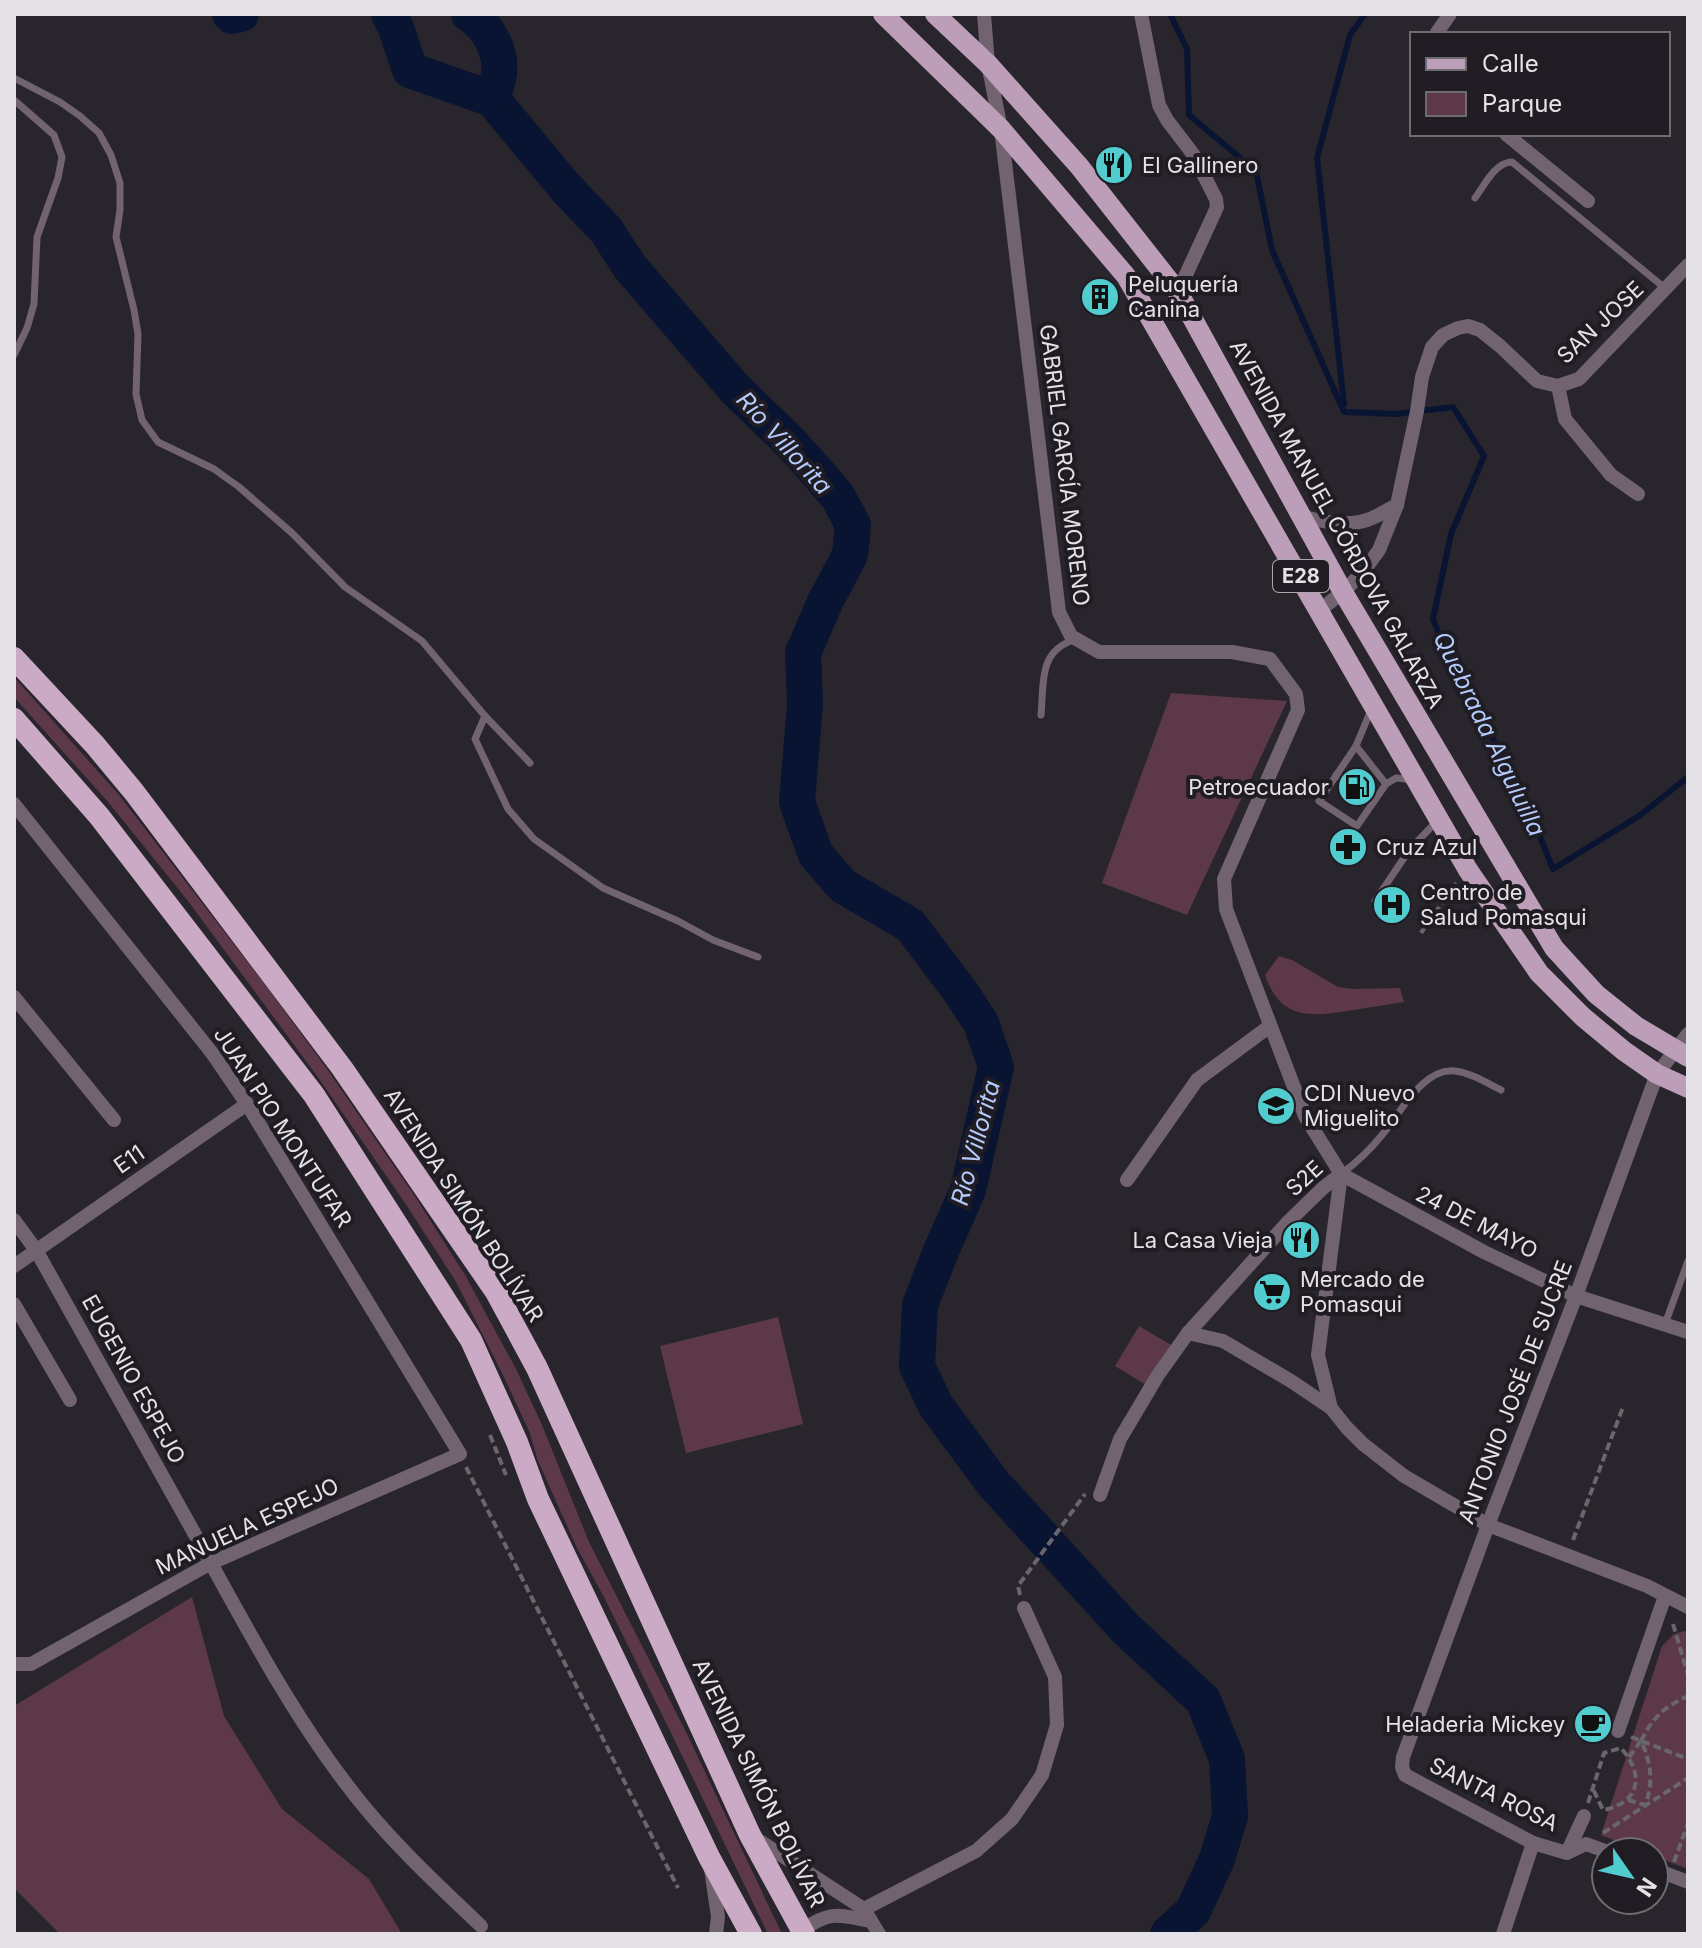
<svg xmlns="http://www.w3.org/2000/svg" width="1702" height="1948" viewBox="0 0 1702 1948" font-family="Inter,sans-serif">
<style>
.green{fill:#5d3848}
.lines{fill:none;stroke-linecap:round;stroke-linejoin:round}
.stream{stroke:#081431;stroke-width:6}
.river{stroke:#081431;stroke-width:36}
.path{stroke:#6a666d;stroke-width:4;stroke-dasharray:8 4;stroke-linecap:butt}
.service{stroke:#726370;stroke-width:7}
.minor{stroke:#726370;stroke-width:14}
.primary{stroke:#bc9eb8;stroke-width:20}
.trunk{stroke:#cbaac6;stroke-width:22}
.labels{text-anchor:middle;stroke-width:8;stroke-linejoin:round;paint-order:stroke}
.shield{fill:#201c23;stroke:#aaa7ac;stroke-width:2}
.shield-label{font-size:20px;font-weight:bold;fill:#e5e2e7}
.poi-label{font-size:22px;fill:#e5e2e7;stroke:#201c23;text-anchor:start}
.street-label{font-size:22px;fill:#e5e2e7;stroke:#201c23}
.water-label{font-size:24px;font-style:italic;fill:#b3cbfa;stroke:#201c23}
</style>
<rect width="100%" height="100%" fill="#29252d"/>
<g class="green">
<path d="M14 677 119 795 266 986 327 1069 416 1198 465 1275 516 1369 542 1425 589 1542 687 1734 782 1934H768L674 1739 604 1597 577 1548 538 1461 529 1431 503 1375 455 1280 405 1203 317 1076 188 901 109 803 14 697Z"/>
<path d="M1171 693 1287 701 1187 915 1102 883Z"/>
<path d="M1279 956 1292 960 1338 987 1353 989 1400 988 1404 1002C1385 1005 1366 1008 1347 1011 1309 1017 1280 1019 1265 975Z"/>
<path d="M778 1317 803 1424 686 1453 660 1346Z"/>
<path d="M1139 1326 1171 1345 1146 1385 1115 1366Z"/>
<path d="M192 1597 224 1716 282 1809 369 1879 402 1934H60L14 1888V1706Z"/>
<path d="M1684 1631 1688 1633V1869L1654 1856V1852H1644L1601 1835 1662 1646 1674 1634Z"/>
</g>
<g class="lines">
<g class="stream">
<path d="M1170 14 1187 49 1189 115 1256 171 1272 250 1344 412 1396 414 1453 407 1484 456 1451 534 1433 619 1442 642 1527 804 1553 869 1639 816 1688 777"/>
<path d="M1344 404 1317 158 1350 35 1365 14"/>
</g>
<g class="river">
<path d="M230 14 232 16 241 14"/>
<path d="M389 14 396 28 410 70 492 99 566 188 606 230 630 267 736 390 790 442 816 471 838 497 853 525 850 555 825 602 803 653 805 704 797 802 816 855 843 886 910 925 960 991 981 1023 996 1067 968 1190 941 1251 920 1305 917 1366 936 1406 993 1483 1126 1629 1203 1700 1227 1759 1230 1816 1217 1859 1193 1911 1168 1934"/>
<path d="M469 14C488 26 502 51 499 74 498 82 494 91 492 99"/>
</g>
<g class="path">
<path d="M1421 933 1456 883"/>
<path d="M490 1435 506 1475"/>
<path d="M466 1467 678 1888"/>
<path d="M1573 1540 1623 1407"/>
<path d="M1020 1595 1018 1586 1085 1494"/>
<path d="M1673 1624 1688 1675"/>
<path d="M1631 1737 1688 1759"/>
<path d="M1629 1757 1641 1741"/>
<path d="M1628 1800 1645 1805C1654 1783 1651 1762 1641 1741 1653 1717 1664 1707 1688 1696"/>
<path d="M1588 1803 1604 1753 1621 1748C1645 1775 1640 1803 1603 1810L1593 1789"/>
<path d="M1603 1833 1688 1778"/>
<path d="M1674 1862 1688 1823"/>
</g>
<g class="service">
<path d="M14 78 60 102 80 116 99 133 111 155 120 183V210L116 237 134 310 138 334 136 394 142 420 158 442 214 469 239 487 292 533 345 587 422 641 485 716 530 763"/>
<path d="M14 100 54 135 62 157 58 178 37 237 34 304 27 328 14 355"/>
<path d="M1475 198C1484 186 1495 162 1512 162L1666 289"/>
<path d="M1371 710 1356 746 1319 801 1357 826 1386 784 1396 778 1414 780"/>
<path d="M1041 715C1044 684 1038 651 1074 640"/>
<path d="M485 716 475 739 508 809 534 839 603 888 678 921 713 940 758 957"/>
<path d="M1356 746 1386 784"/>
<path d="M1336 775 1375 800"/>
<path d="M1375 901 1410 849 1438 820"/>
<path d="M1341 1174C1356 1163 1370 1150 1382 1135 1399 1115 1423 1067 1455 1071 1471 1073 1487 1083 1501 1090"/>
<path d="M1665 1324 1688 1261"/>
</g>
<g class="minor">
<path d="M984 14 988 64 1001 129 1059 612 1071 636 1099 652H1232L1270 659 1296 694 1298 710 1224 879 1226 909 1305 1116 1341 1174 1318 1355 1331 1408 1347 1428 1363 1444 1404 1476 1488 1525 1647 1586 1688 1607"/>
<path d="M1141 14 1159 105 1167 120 1193 154 1216 199 1217 207 1213 216 1178 292"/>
<path d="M1436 34 1450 14"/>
<path d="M1506 134 1588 201"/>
<path d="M1558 386 1565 419 1611 475 1638 494"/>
<path d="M1302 517C1323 521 1346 527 1367 520 1377 517 1387 510 1397 505"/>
<path d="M1320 610 1343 592 1363 572 1379 550 1397 505 1417 411 1422 377 1432 347 1443 335 1458 328 1468 326 1480 330 1500 346 1537 381 1558 386 1579 379 1688 265"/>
<path d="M14 804 212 1053 247 1104 460 1454 211 1563 31 1664H14"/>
<path d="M14 997 114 1120"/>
<path d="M1341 1174 1484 1252 1576 1296 1688 1332"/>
<path d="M1127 1180 1197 1080 1270 1026"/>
<path d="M14 1220 36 1250C91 1349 147 1448 202 1547 246 1627 289 1708 344 1781 384 1835 432 1880 481 1926"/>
<path d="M14 1266 247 1104"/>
<path d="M14 1304 70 1400"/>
<path d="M1188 1333 1223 1341 1291 1381 1331 1408"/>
<path d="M1100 1495 1120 1439 1158 1375 1188 1333 1288 1222 1323 1188 1341 1174"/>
<path d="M1618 1731 1665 1596"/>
<path d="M755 1838 864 1909 879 1934"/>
<path d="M1608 1852 1586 1844 1567 1853 1533 1843 1405 1775 1402 1767 1403 1757 1488 1525 1576 1296 1657 1074 1688 1034"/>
<path d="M1567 1853 1584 1816"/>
<path d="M711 1869 718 1917 716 1934"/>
<path d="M1654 1869 1688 1882"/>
<path d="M864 1909 976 1851 1012 1819 1042 1775 1057 1725 1055 1677 1024 1608"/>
<path d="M802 1930C832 1910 838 1915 871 1921"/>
<path d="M1503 1934 1533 1843"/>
</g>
<g class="primary">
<path d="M883 14 1001 129 1126 276 1468 870 1539 973 1583 1017 1624 1051 1657 1074 1688 1088"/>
<path d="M935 14 988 64 1079 166 1178 292 1343 592 1554 948 1596 994 1636 1026 1688 1057"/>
</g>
<g class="trunk">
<path d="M14 658 95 745 134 792 342 1068 496 1292 537 1368 750 1835 804 1934"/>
<path d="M14 719 99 816 314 1095 471 1340 517 1442 538 1499 709 1857 751 1934"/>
</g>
</g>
<defs>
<g id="restaurant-disc" transform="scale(2)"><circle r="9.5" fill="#52cdcf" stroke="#201c23"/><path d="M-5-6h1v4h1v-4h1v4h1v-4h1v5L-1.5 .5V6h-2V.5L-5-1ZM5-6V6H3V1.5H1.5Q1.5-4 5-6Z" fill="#111"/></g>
<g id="building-disc" transform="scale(2)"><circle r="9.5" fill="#52cdcf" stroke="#201c23"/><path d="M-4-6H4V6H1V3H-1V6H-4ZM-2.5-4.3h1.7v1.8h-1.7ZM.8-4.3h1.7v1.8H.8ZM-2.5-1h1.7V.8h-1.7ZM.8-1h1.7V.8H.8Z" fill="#111"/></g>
<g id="fuel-disc" transform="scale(2)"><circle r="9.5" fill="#52cdcf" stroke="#201c23"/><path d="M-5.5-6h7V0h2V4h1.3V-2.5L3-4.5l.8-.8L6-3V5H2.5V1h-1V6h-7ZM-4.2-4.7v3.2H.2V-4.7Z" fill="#111"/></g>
<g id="pharmacy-disc" transform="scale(2)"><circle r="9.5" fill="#52cdcf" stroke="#201c23"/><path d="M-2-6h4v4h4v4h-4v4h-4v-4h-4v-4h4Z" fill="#111"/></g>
<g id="hospital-disc" transform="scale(2)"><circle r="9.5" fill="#52cdcf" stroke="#201c23"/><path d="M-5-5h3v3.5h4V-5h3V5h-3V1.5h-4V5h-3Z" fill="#111"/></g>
<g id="school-disc" transform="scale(2)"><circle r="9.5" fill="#52cdcf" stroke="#201c23"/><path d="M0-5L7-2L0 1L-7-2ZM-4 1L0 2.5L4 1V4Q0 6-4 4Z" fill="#111"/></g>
<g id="supermarket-disc" transform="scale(2)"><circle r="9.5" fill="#52cdcf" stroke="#201c23"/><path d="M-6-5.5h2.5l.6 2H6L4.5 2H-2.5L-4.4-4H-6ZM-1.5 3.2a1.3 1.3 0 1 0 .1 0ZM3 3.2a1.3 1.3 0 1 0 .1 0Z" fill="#111"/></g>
<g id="cafe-disc" transform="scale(2)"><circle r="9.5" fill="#52cdcf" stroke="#201c23"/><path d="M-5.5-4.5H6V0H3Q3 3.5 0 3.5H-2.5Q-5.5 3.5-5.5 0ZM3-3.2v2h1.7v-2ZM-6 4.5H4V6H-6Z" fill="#111"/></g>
</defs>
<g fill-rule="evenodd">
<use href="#restaurant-disc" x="1114" y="165"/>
<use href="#building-disc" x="1100" y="297"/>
<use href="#fuel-disc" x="1357" y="787"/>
<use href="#pharmacy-disc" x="1348" y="847"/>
<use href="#hospital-disc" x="1392" y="905"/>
<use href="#school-disc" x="1276" y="1106"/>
<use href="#restaurant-disc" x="1301" y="1240"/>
<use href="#supermarket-disc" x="1272" y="1292"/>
<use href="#cafe-disc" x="1593" y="1724"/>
</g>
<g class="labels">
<rect class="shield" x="1273" y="560" width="56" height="32" rx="6"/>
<g class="shield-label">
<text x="1301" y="583">E28</text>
</g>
<g class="poi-label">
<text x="1142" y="173">El Gallinero</text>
<text x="1128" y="292">Peluquería<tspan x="1128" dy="25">Canina</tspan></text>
<text x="1329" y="795" text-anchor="end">Petroecuador</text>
<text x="1376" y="855">Cruz Azul</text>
<text x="1420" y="900">Centro de<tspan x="1420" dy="25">Salud Pomasqui</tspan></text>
<text x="1304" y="1101">CDI Nuevo<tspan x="1304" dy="25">Miguelito</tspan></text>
<text x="1273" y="1248" text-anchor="end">La Casa Vieja</text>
<text x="1300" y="1287">Mercado de<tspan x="1300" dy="25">Pomasqui</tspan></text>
<text x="1565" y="1732" text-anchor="end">Heladeria Mickey</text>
</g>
<g class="street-label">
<text transform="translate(1600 322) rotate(-43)" y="8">SAN JOSE</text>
<text transform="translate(1065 465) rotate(83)" y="8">GABRIEL GARCÍA MORENO</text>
<text transform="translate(1337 524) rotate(61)" y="8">AVENIDA MANUEL CÓRDOVA GALARZA</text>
<text transform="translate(283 1127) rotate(57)" y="8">JUAN PIO MONTUFAR</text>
<text transform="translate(129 1159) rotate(-35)" y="8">E11</text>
<text transform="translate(1304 1178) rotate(-42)" y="8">S2E</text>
<text transform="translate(464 1205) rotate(57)" y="8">AVENIDA SIMÓN BOLÍVAR</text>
<text transform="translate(1477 1222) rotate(27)" y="8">24 DE MAYO</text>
<text transform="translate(134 1379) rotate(61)" y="8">EUGENIO ESPEJO</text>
<text transform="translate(1515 1392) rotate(-69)" y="8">ANTONIO JOSÉ DE SUCRE</text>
<text transform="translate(247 1526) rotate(-25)" y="8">MANUELA ESPEJO</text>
<text transform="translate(759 1783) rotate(64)" y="8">AVENIDA SIMÓN BOLÍVAR</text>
<text transform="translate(1494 1794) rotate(26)" y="8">SANTA ROSA</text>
</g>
<g class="water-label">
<text transform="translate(784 443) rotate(48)" y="8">Río Villorita</text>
<text transform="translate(1489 734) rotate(64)" y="8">Quebrada Alguluilla</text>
<text transform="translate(976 1143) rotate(-75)" y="8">Río Villorita</text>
</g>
</g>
<rect width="1702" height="1948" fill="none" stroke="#e5e2e7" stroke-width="32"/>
<rect x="1410" y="32" width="260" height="104" fill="#201c23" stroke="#6f6b71" stroke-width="2"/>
<rect x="1426" y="58" width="40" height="12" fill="#bc9eb8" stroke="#6f6b71" stroke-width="2"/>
<text x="1482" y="72" font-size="24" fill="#e5e2e7">Calle</text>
<rect x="1426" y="92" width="40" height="24" fill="#5d3848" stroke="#6f6b71" stroke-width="2"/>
<text x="1482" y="112" font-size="24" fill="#e5e2e7">Parque</text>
<g transform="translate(1630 1876) rotate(124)"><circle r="38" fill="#201c23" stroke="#6f6b71" stroke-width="2"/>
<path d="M0-6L14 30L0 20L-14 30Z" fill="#52cdcf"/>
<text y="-12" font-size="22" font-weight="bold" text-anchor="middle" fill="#e5e2e7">N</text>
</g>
</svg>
